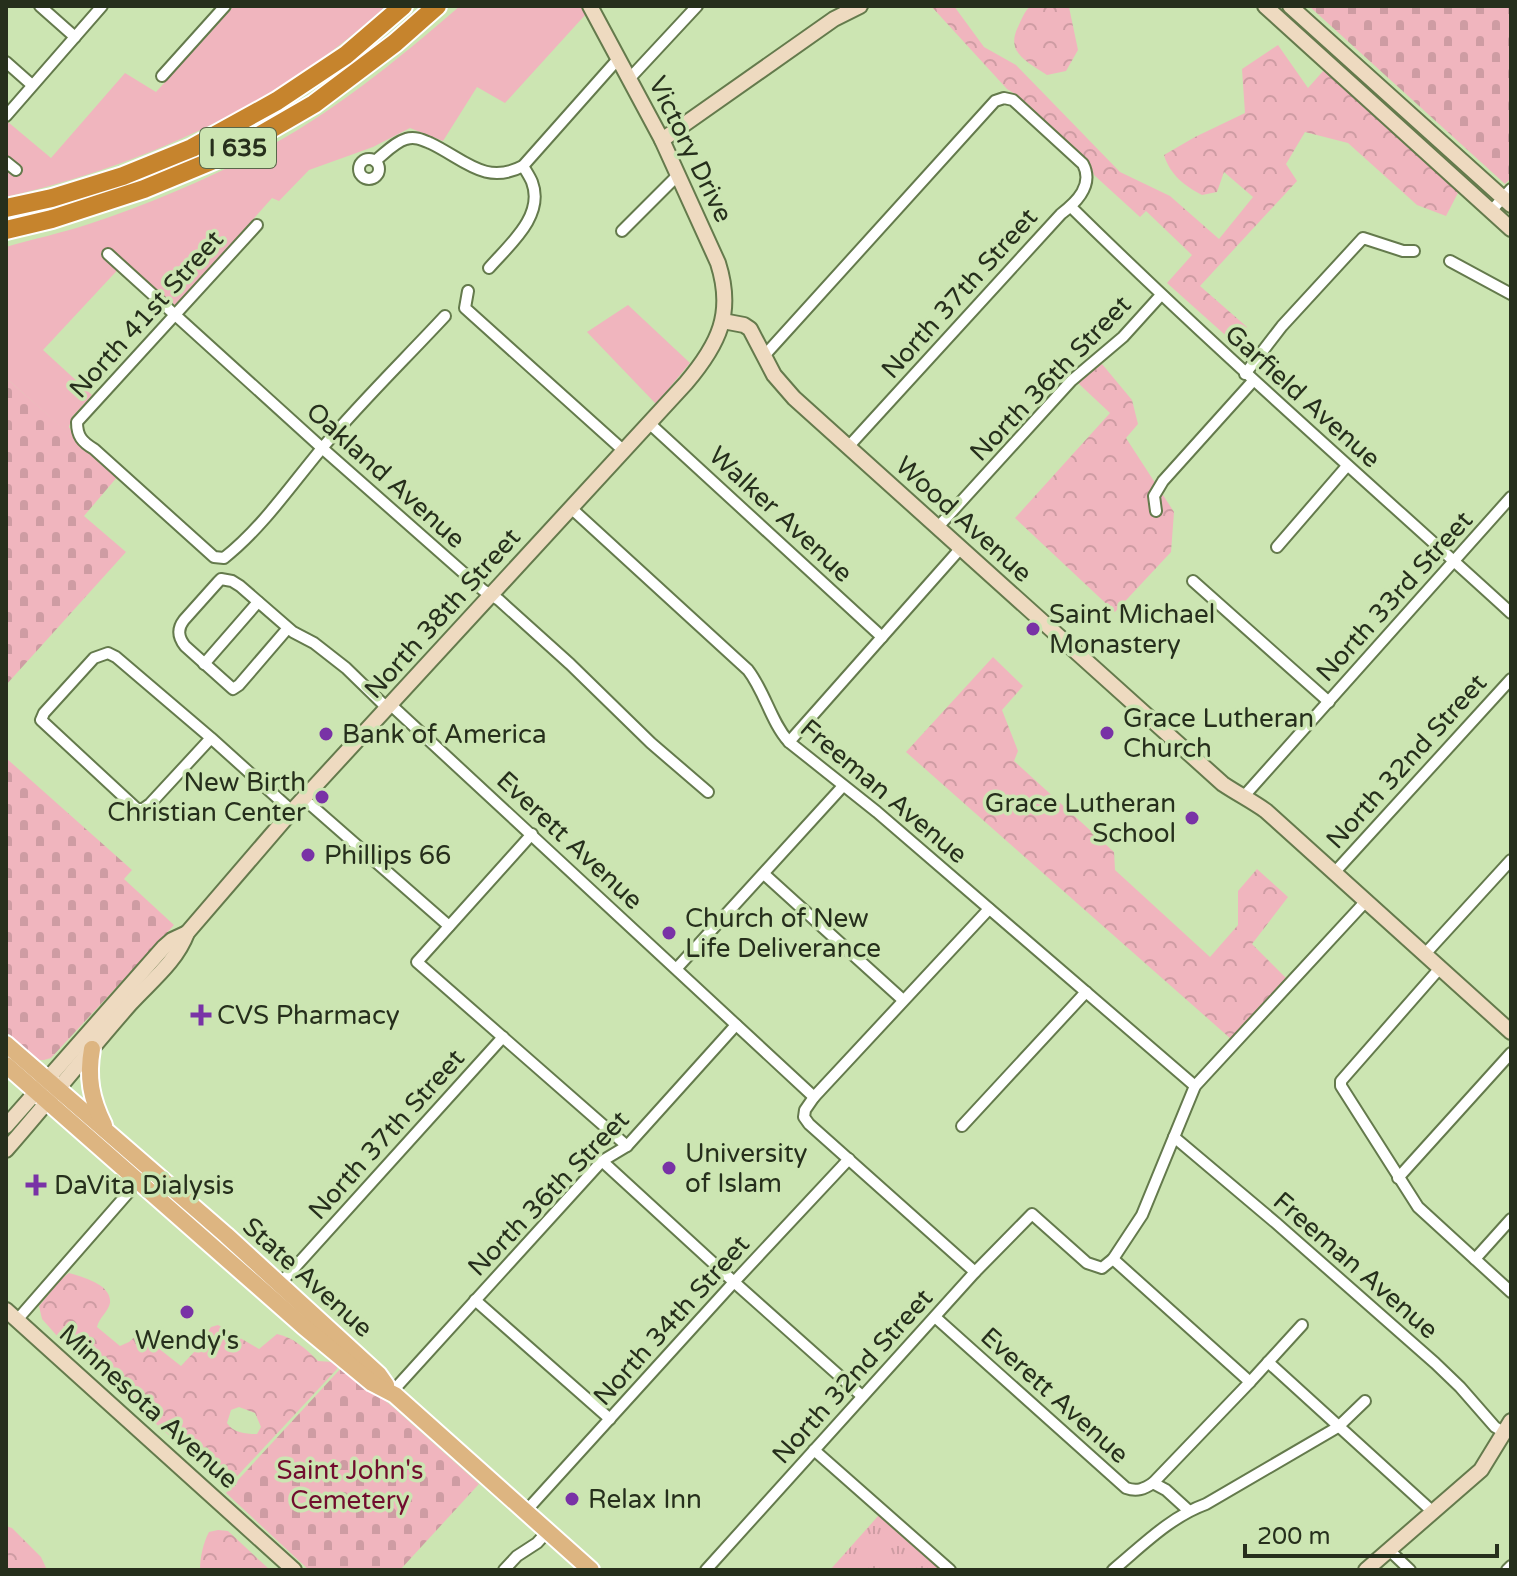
<svg xmlns="http://www.w3.org/2000/svg" width="1517" height="1576" viewBox="0 0 1517 1576" font-family="'Varela Round',sans-serif">
<style>
.grass{fill:#f0b5be}
.forest{fill:url(#forest-crowns);fill-rule:evenodd}
.cemetery{fill:url(#cemetery-stones)}
.park{fill:url(#park-tufts)}
.lines{fill:none;stroke-linecap:round;stroke-linejoin:round}
.street-casing{stroke:#647a4c;stroke-width:14}
.secondary-casing{stroke:#647a4c;stroke-width:18}
.primary-casing{stroke:#fff;stroke-width:20}
.highway-casing{stroke:#fff;stroke-width:22}
.street{stroke:#fff;stroke-width:10}
.secondary{stroke:#eedac0;stroke-width:14}
.primary{stroke:#ddb581;stroke-width:16}
.highway{stroke:#c6842d;stroke-width:18}
.poi-dot{fill:#7932a6;stroke:#cce5b2;stroke-width:3}
.labels{text-anchor:middle;stroke-width:7;stroke-linejoin:round;paint-order:stroke}
.shield{fill:#cce5b2;stroke:#586649;stroke-width:2}
.shield-label{font-size:24px;font-weight:bold;fill:#262f1c}
.street-label{font-size:26px;fill:#262f1c;stroke:#cce5b2}
.poi-label{font-size:26px;fill:#262f1c;stroke:#cce5b2;text-anchor:start}
.park-label{font-size:26px;fill:#710d2e;stroke:#cce5b2}
</style>
<defs>
<pattern id="forest-crowns" width="20" height="18" patternUnits="userSpaceOnUse" patternTransform="scale(2)"><rect width="20" height="18" fill="#f0b5be"/><path d="M2 6a3 3 0 1 1 6 0M12 15a3 3 0 1 1 6 0" fill="none" stroke="#ce9ca3"/></pattern>
<pattern id="cemetery-stones" width="16" height="16" patternUnits="userSpaceOnUse" patternTransform="scale(2)"><rect width="16" height="16" fill="#f0b5be"/><path d="M2 7V4a2 2 0 0 1 4 0v3zM10 15v-3a2 2 0 0 1 4 0v3z" fill="#ce9ca3"/></pattern>
<pattern id="park-tufts" width="24" height="20" patternUnits="userSpaceOnUse" patternTransform="scale(2)"><rect width="24" height="20" fill="#f0b5be"/><path d="M3 7l-1-3M5 7V3M7 7l1-3M15 17l-1-3M17 17v-4M19 17l1-3" fill="none" stroke="#ce9ca3"/></pattern>
</defs>
<rect width="100%" height="100%" fill="#cce5b2"/>
<g class="grass">
<path d="M234 6H386C281 103 145 165 6 197V124L8 122 51 158 125 73 156 92Z"/>
<path d="M460 6H582L586 14 505 103 477 87 443 141 410 128 373 147 309 170 279 201 272 198 176 306 125 262 43 350 92 395 72 417 69 427 76 440 6 378V247C33 239 62 233 89 224 146 205 204 181 257 153 332 114 396 61 460 6Z"/>
<path d="M628 305 690 363 656 404 587 332Z"/>
</g>
<g class="forest">
<path d="M931 6H954L984 47 1016 65 1120 172 1170 196 1219 239 1253 197 1224 172 1217 192 1202 195C1185 186 1170 175 1164 155L1195 137 1245 113 1242 69 1278 45 1308 88 1324 70 1459 191 1446 216 1417 205 1348 143 1305 132 1286 164 1297 181 1200 286 1247 327 1233 342 1167 283 1192 255 1146 211 1140 217 1094 175 1090 163 1020 97 1007 89Z"/>
<path d="M1031 6 1069 7 1078 50 1066 71 1047 75C1028 62 1005 53 1018 27 1022 19 1024 11 1031 6Z"/>
<path d="M1102 364 1132 400 1138 424 1126 438 1174 512 1171 552 1115 612 1015 518 1110 413 1078 383Z"/>
<path d="M993 657 1023 686 1002 710 1018 751 1014 761 1114 852 1115 870 1210 957 1238 925V891L1257 869 1288 897 1252 944 1287 979 1231 1039 906 752Z"/>
<path d="M69 1273C82 1277 112 1284 110 1303 108 1312 99 1318 97 1327L120 1346 129 1342 139 1333 181 1366 195 1351 211 1327 218 1325 259 1349 277 1334C294 1338 305 1348 318 1361L333 1362 338 1365 337 1369 229 1485 225 1484 146 1415 92 1361 58 1337 42 1319 39 1306C48 1296 58 1280 69 1273ZM239 1407 255 1413 261 1427 257 1434C246 1434 233 1433 227 1423L231 1410Z"/>
<path d="M6 1526 12 1528 41 1557 47 1570H6Z"/>
<path d="M218 1530 228 1531 270 1570H200C200 1558 203 1543 209 1532Z"/>
</g>
<g class="cemetery">
<path d="M1309 6H1511V178L1505 184Z"/>
<path d="M6 378 118 476 84 516 126 552 6 685Z"/>
<path d="M6 758 132 870 124 879 174 925 51 1058 44 1060H36L6 1032Z"/>
<path d="M343 1366 394 1408 479 1484 400 1570H309L226 1493Z"/>
</g>
<path class="park" d="M879 1515 942 1570H830Z"/>
<g class="lines">
<g class="street-casing">
<g id="street">
<path d="M40 6 75 37"/>
<path d="M6 62 32 85"/>
<path d="M162 76 225 6"/>
<path d="M630 78 697 6"/>
<path d="M6 116 102 6"/>
<circle cx="369" cy="169" r="10"/>
<path d="M375 161C384 154 395 142 406 139 415 136 423 140 430 143 464 159 485 186 523 166L618 59"/>
<path d="M6 162 16 170"/>
<path d="M1071 207C1213 347 1363 478 1511 613"/>
<path d="M1491 211 1511 189"/>
<path d="M257 225 77 422C77 436 82 442 94 449L214 557 224 558C263 527 291 485 323 447 361 402 404 360 445 316"/>
<path d="M622 231 678 175"/>
<path d="M108 254 322 448 483 590 499 600 570 664 651 743 708 792"/>
<path d="M1450 261 1511 294"/>
<path d="M489 268C509 245 545 216 532 182 530 177 526 171 523 166"/>
<path d="M468 291 465 308 624 451"/>
<path d="M764 356 995 101 1004 98 1013 100 1083 164C1094 185 1077 202 1061 214L849 446"/>
<path d="M1245 374 1282 326 1363 238 1403 251H1414"/>
<path d="M649 423 882 637"/>
<path d="M571 508 748 670C765 692 771 722 789 742L877 812 1195 1086"/>
<path d="M1156 511 1154 496 1163 481 1253 381"/>
<path d="M938 527 1071 381 1123 337 1161 295"/>
<path d="M1277 547 1347 466"/>
<path d="M1193 581 1329 702"/>
<path d="M288 628 239 685 233 689 185 646C178 637 177 629 184 620L218 582 221 579 232 581 240 586 293 632 314 643 346 668 383 704 391 705 814 1097"/>
<path d="M204 664 258 602"/>
<path d="M211 738 150 804 143 809H137L41 720 44 713 94 658 108 653 116 657 211 738 292 811"/>
<path d="M789 742 960 549"/>
<path d="M1245 795 1511 497"/>
<path d="M304 799 449 926"/>
<path d="M532 834 417 962 627 1146"/>
<path d="M1334 873 1511 679"/>
<path d="M764 874 903 1000"/>
<path d="M1425 954 1511 860"/>
<path d="M677 968 843 786"/>
<path d="M1440 968 1341 1081V1086L1418 1207 1511 1292"/>
<path d="M962 1126 1086 992"/>
<path d="M1174 1137 1276 1223 1435 1363 1460 1387 1495 1427 1504 1432"/>
<path d="M602 1161 734 1282 862 1396"/>
<path d="M1398 1178 1511 1053"/>
<path d="M1113 1259 1250 1382"/>
<path d="M1475 1259 1511 1219"/>
<path d="M975 1272 809 1124 804 1117 805 1110 814 1097 989 909"/>
<path d="M278 1286 503 1037"/>
<path d="M475 1300 610 1419"/>
<path d="M935 1317 1126 1488C1137 1492 1144 1489 1153 1483L1166 1490 1188 1510"/>
<path d="M17 1320 142 1177"/>
<path d="M1268 1362 1433 1512"/>
<path d="M392 1392 602 1161 627 1146 736 1025"/>
<path d="M814 1450 950 1570"/>
<path d="M1153 1483 1250 1382 1302 1325"/>
<path d="M526 1511 734 1282 849 1159"/>
<path d="M1389 1550 1410 1570"/>
<path d="M504 1570 517 1556 537 1543 548 1531"/>
<path d="M706 1570 975 1272 1032 1214 1087 1263 1102 1268 1113 1259 1142 1215 1195 1086 1366 901"/>
<path d="M1113 1570C1142 1546 1170 1517 1206 1504L1338 1427 1365 1401"/>
<path d="M1507 1570 1511 1566"/>
</g>
</g>
<g class="secondary-casing">
<g id="secondary">
<path d="M1265 6 1511 229"/>
<path d="M1290 6 1511 205"/>
<path d="M662 140 834 19 860 6"/>
<path d="M723 321 744 325 750 329 774 375 794 398 1223 784C1238 794 1252 801 1266 811L1511 1032"/>
<path d="M6 1126 164 947 172 940 187 933"/>
<path d="M6 1150C48 1102 88 1052 130 1004 151 981 176 962 187 933L292 811 686 383C719 344 734 313 718 263L662 140 590 6"/>
<path d="M6 1310 294 1570"/>
<path d="M1366 1570 1481 1470 1511 1421"/>
</g>
</g>
<g class="primary-casing">
<g id="primary">
<path d="M6 1044 226 1235 379 1375 386 1385"/>
<path d="M92 1049C87 1077 91 1099 104 1125"/>
<path d="M6 1065 303 1326 372 1383 395 1395 591 1570"/>
</g>
</g>
<g class="highway-casing">
<g id="highway">
<path d="M6 208 52 198 123 176 192 148 277 101 346 55 403 6"/>
<path d="M6 230 52 219 144 189 226 155 314 104 395 43 437 6"/>
</g>
</g>
<use href="#street" class="street"/>
<use href="#secondary" class="secondary"/>
<use href="#primary" class="primary"/>
<use href="#highway" class="highway"/>
</g>
<g class="poi-dot">
<circle cx="1033" cy="629" r="8"/>
<circle cx="1107" cy="733" r="8"/>
<circle cx="326" cy="734" r="8"/>
<circle cx="322" cy="797" r="8"/>
<circle cx="1192" cy="818" r="8"/>
<circle cx="308" cy="855" r="8"/>
<circle cx="669" cy="933" r="8"/>
<path d="M197 1003h8v8h8v8h-8v8h-8v-8h-8v-8h8z"/>
<circle cx="669" cy="1168" r="8"/>
<path d="M32 1173h8v8h8v8h-8v8h-8v-8h-8v-8h8z"/>
<circle cx="187" cy="1312" r="8"/>
<circle cx="572" cy="1499" r="8"/>
</g>
<g class="labels">
<rect class="shield" x="200" y="128" width="76" height="40" rx="6"/>
<g class="shield-label">
<text x="238" y="156">I 635</text>
</g>
<g class="street-label">
<text transform="translate(691 149) rotate(64)" y="9">Victory Drive</text>
<text transform="translate(959 293) rotate(-48)" y="9">North 37th Street</text>
<text transform="translate(146 314) rotate(-48)" y="9">North 41st Street</text>
<text transform="translate(1050 378) rotate(-46)" y="9">North 36th Street</text>
<text transform="translate(1303 396) rotate(42)" y="9">Garfield Avenue</text>
<text transform="translate(386 475) rotate(42)" y="9">Oakland Avenue</text>
<text transform="translate(781 514) rotate(43)" y="9">Walker Avenue</text>
<text transform="translate(964 519) rotate(42)" y="9">Wood Avenue</text>
<text transform="translate(1394 596) rotate(-48)" y="9">North 33rd Street</text>
<text transform="translate(442 613) rotate(-48)" y="9">North 38th Street</text>
<text transform="translate(1406 761) rotate(-48)" y="9">North 32nd Street</text>
<text transform="translate(884 791) rotate(40)" y="9">Freeman Avenue</text>
<text transform="translate(570 840) rotate(43)" y="9">Everett Avenue</text>
<text transform="translate(386 1134) rotate(-48)" y="9">North 37th Street</text>
<text transform="translate(548 1193) rotate(-46)" y="9">North 36th Street</text>
<text transform="translate(1356 1265) rotate(41)" y="9">Freeman Avenue</text>
<text transform="translate(308 1277) rotate(42)" y="9">State Avenue</text>
<text transform="translate(671 1320) rotate(-48)" y="9">North 34th Street</text>
<text transform="translate(852 1376) rotate(-48)" y="9">North 32nd Street</text>
<text transform="translate(1055 1395) rotate(42)" y="9">Everett Avenue</text>
<text transform="translate(149 1406) rotate(42)" y="9">Minnesota Avenue</text>
</g>
<g class="poi-label">
<text x="1049" y="623">Saint Michael<tspan x="1049" dy="30">Monastery</tspan></text>
<text x="1123" y="727">Grace Lutheran<tspan x="1123" dy="30">Church</tspan></text>
<text x="342" y="743">Bank of America</text>
<text x="306" y="791" text-anchor="end">New Birth<tspan x="306" dy="30">Christian Center</tspan></text>
<text x="1176" y="812" text-anchor="end">Grace Lutheran<tspan x="1176" dy="30">School</tspan></text>
<text x="324" y="864">Phillips 66</text>
<text x="685" y="927">Church of New<tspan x="685" dy="30">Life Deliverance</tspan></text>
<text x="217" y="1024">CVS Pharmacy</text>
<text x="685" y="1162">University<tspan x="685" dy="30">of Islam</tspan></text>
<text x="54" y="1194">DaVita Dialysis</text>
<text x="187" y="1349" text-anchor="middle">Wendy's</text>
<text x="588" y="1508">Relax Inn</text>
</g>
<g class="park-label">
<text x="350" y="1479">Saint John's<tspan x="350" dy="30">Cemetery</tspan></text>
</g>
</g>
<rect width="1517" height="1576" fill="none" stroke="#262f1c" stroke-width="16"/>
<path d="M1245 1544v12h252v-12" fill="none" stroke="#262f1c" stroke-width="4"/>
<text x="1257" y="1544" font-size="24" fill="#262f1c" stroke="#cce5b2" stroke-width="6" paint-order="stroke">200 m</text>
</svg>
